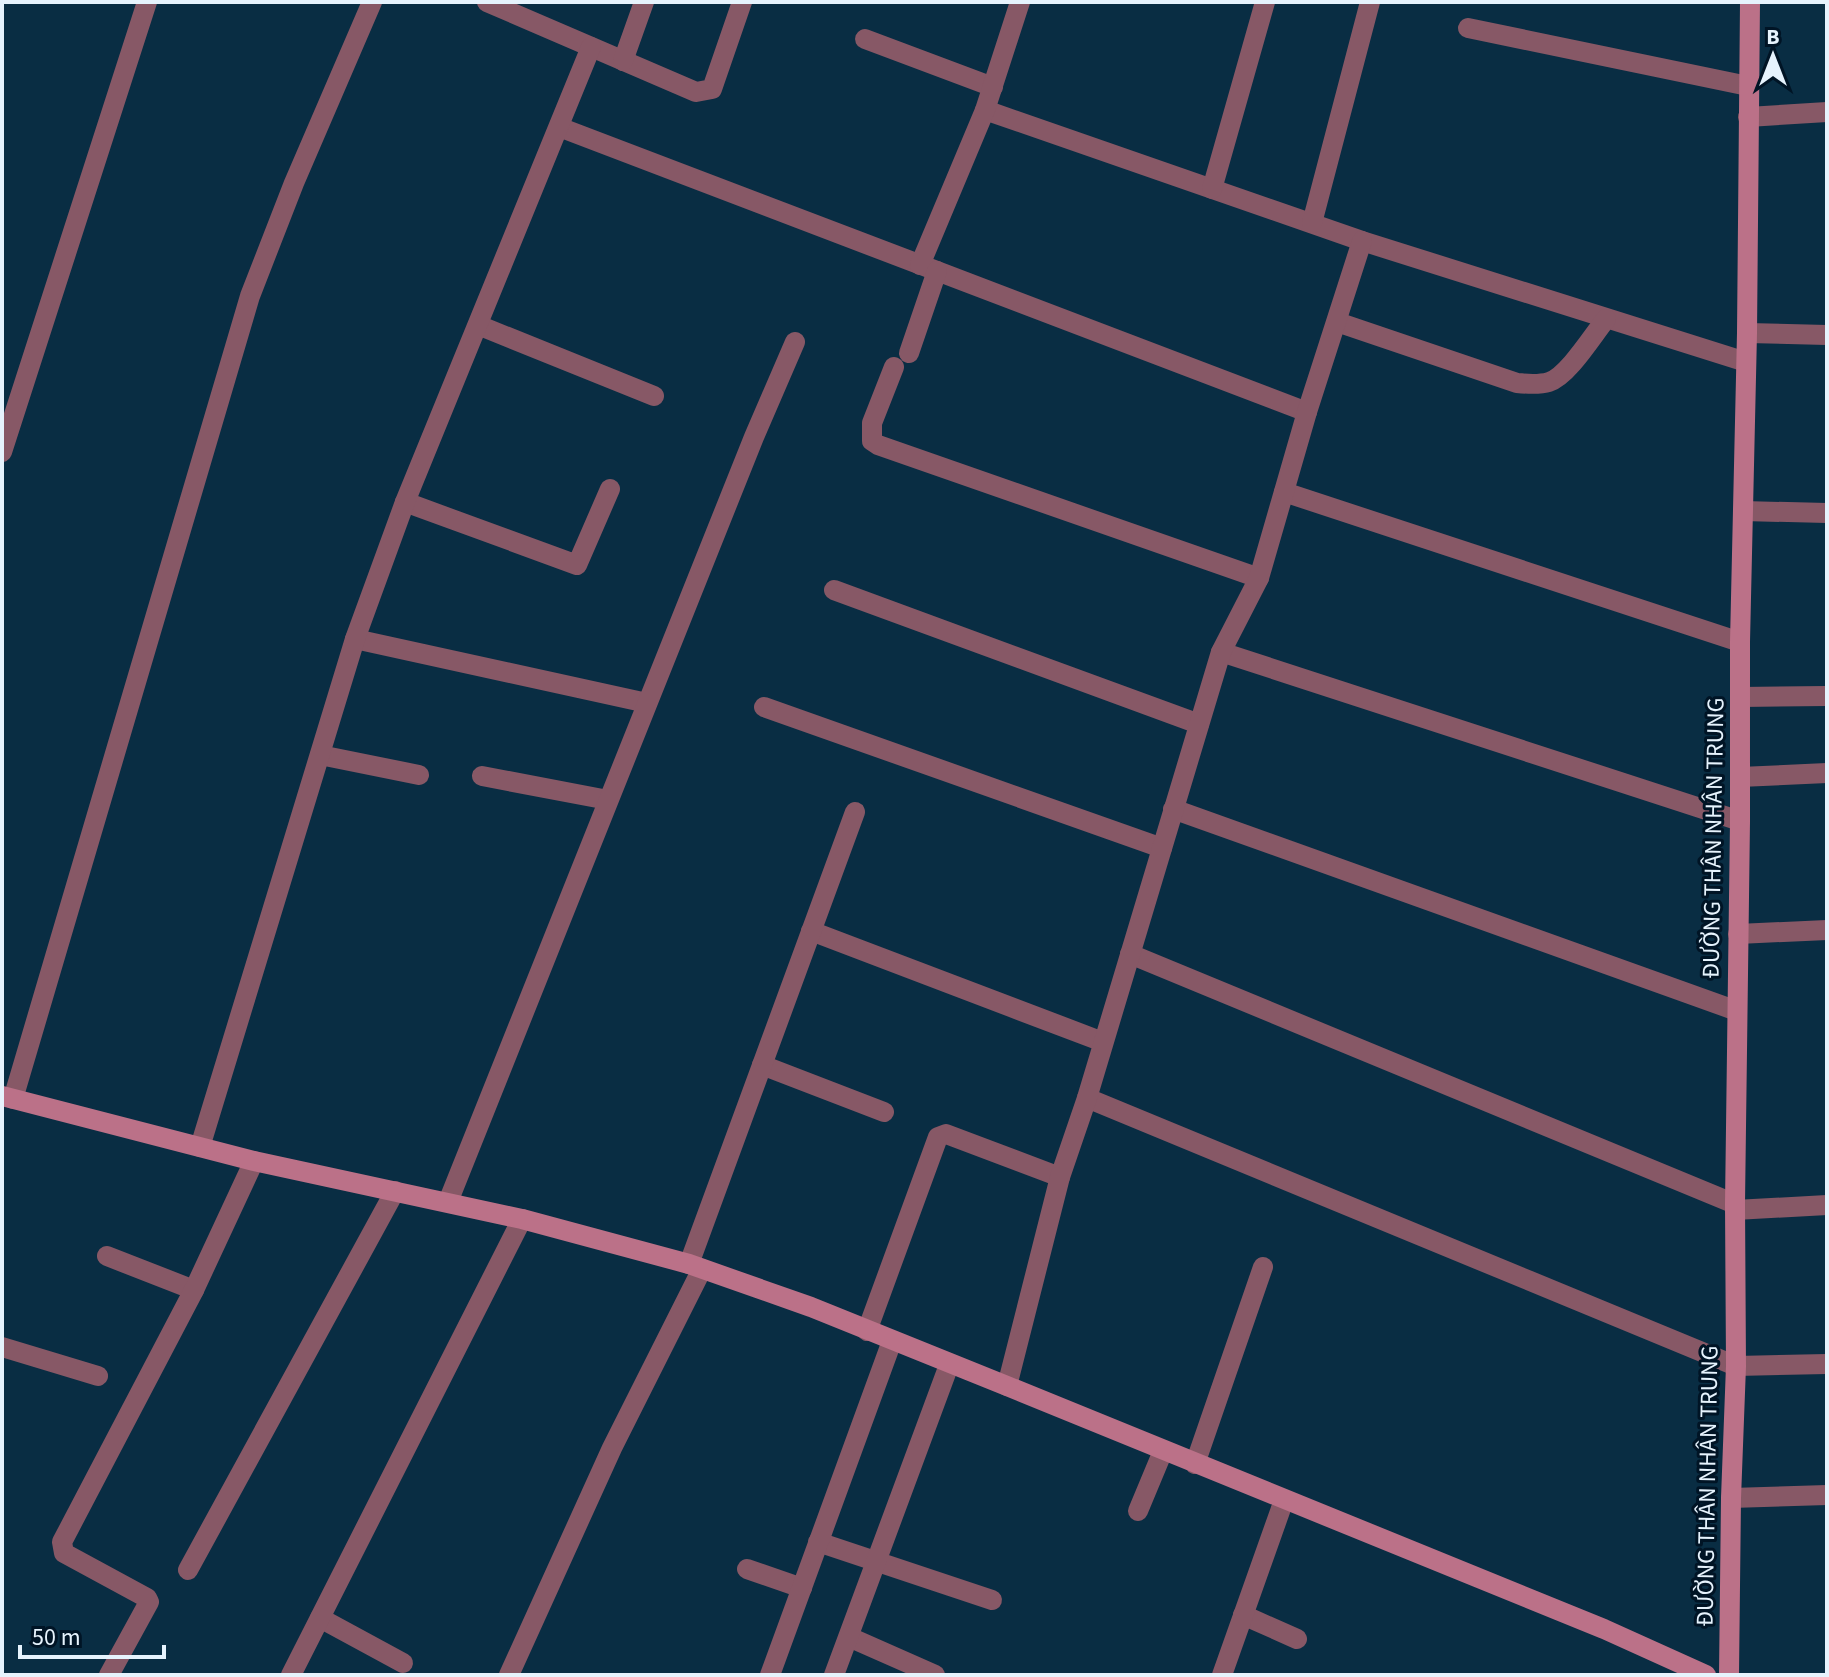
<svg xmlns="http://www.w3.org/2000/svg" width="1829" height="1677" viewBox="0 0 1829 1677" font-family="'Source Sans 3',sans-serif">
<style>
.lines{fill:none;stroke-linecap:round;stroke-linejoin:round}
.street{stroke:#875866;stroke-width:20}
.secondary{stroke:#bb7188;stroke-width:20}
.labels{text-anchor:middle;stroke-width:6;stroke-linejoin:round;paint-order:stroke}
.street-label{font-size:24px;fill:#e6f3fd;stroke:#001425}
</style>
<rect width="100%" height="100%" fill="#092d43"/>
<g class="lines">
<g class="street">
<path d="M487 2 696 92 712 89 742 2"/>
<path d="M1468 28 1748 86"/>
<path d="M865 39 993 87"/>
<path d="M623 61 644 2"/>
<path d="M985 110 1362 241 1746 362"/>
<path d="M1748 117 1827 112"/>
<path d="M559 127 1307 412"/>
<path d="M1212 189 1265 2"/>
<path d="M1312 223 1370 2"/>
<path d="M920 265 985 110 1020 2"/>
<path d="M1337 322 1517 383C1527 384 1539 385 1549 382 1568 376 1593 335 1606 319"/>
<path d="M478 325 654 396"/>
<path d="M1747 333 1827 335"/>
<path d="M909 353 937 271"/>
<path d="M894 367 872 423V441L878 445 1259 578"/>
<path d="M2 452 147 2"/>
<path d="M1284 492 1740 642"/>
<path d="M405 502 577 565 610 489"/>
<path d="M1743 511 1827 513"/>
<path d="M834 590 1199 724"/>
<path d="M355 639 647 703"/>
<path d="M1221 652 1740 821"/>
<path d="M1740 697 1827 696"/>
<path d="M764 707 1162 848"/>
<path d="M320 755 419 775"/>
<path d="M482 776 608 800"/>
<path d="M1740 777 1827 773"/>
<path d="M1173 809 1737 1011"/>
<path d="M811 931 1103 1042"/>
<path d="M1738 934 1827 930"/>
<path d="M1130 954 1735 1204"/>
<path d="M762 1065 884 1112"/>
<path d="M1087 1098 1736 1366 1827 1364"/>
<path d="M13 1099 250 296 294 183 372 2"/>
<path d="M200 1147 355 639 405 502 591 47"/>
<path d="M448 1202 754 437 795 342"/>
<path d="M1735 1210 1827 1205"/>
<path d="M107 1256 194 1290"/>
<path d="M689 1264 855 812"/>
<path d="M867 1331 938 1137 946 1134 1060 1177"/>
<path d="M2 1347 98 1376"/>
<path d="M1007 1386 1060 1177 1087 1098 1221 652 1259 578 1307 412 1362 241"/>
<path d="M1195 1464 1263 1267"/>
<path d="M1731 1498 1827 1495"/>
<path d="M1138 1511 1163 1451"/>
<path d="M818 1542 992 1600"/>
<path d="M747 1569 802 1588"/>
<path d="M188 1570 395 1191"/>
<path d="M1243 1615 1297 1639"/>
<path d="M320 1618 403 1663"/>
<path d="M849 1637 935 1675"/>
<path d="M109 1675 149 1602 147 1598 64 1553 62 1542 194 1290 254 1161"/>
<path d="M291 1675 522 1219"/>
<path d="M509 1675 612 1448 702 1269"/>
<path d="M770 1675 892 1341"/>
<path d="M834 1675 949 1365"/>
<path d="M1222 1675 1284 1500"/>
</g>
<g class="secondary">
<path d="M2 1096 254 1161 522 1219 689 1264 811 1307 1007 1386 1604 1629 1706 1675"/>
<path d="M1729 1675 1731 1498 1736 1366 1735 1204 1740 821V642L1747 333 1750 2"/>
</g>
</g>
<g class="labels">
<g class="street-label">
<text transform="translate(1713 838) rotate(-89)" y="8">ĐƯỜNG THÂN NHÂN TRUNG</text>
<text transform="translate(1707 1486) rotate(-89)" y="8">ĐƯỜNG THÂN NHÂN TRUNG</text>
</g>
</g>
<rect width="1829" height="1677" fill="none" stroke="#e6f3fd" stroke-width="8"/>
<g transform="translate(1773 56)" stroke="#001425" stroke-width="6" paint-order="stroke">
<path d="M0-6L14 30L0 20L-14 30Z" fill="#e6f3fd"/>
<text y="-12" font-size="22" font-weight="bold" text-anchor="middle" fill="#e6f3fd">B</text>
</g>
<path d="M20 1645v12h144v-12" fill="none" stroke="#e6f3fd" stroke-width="4"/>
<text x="32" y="1645" font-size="24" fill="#e6f3fd" stroke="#001425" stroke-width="6" paint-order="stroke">50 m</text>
</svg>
